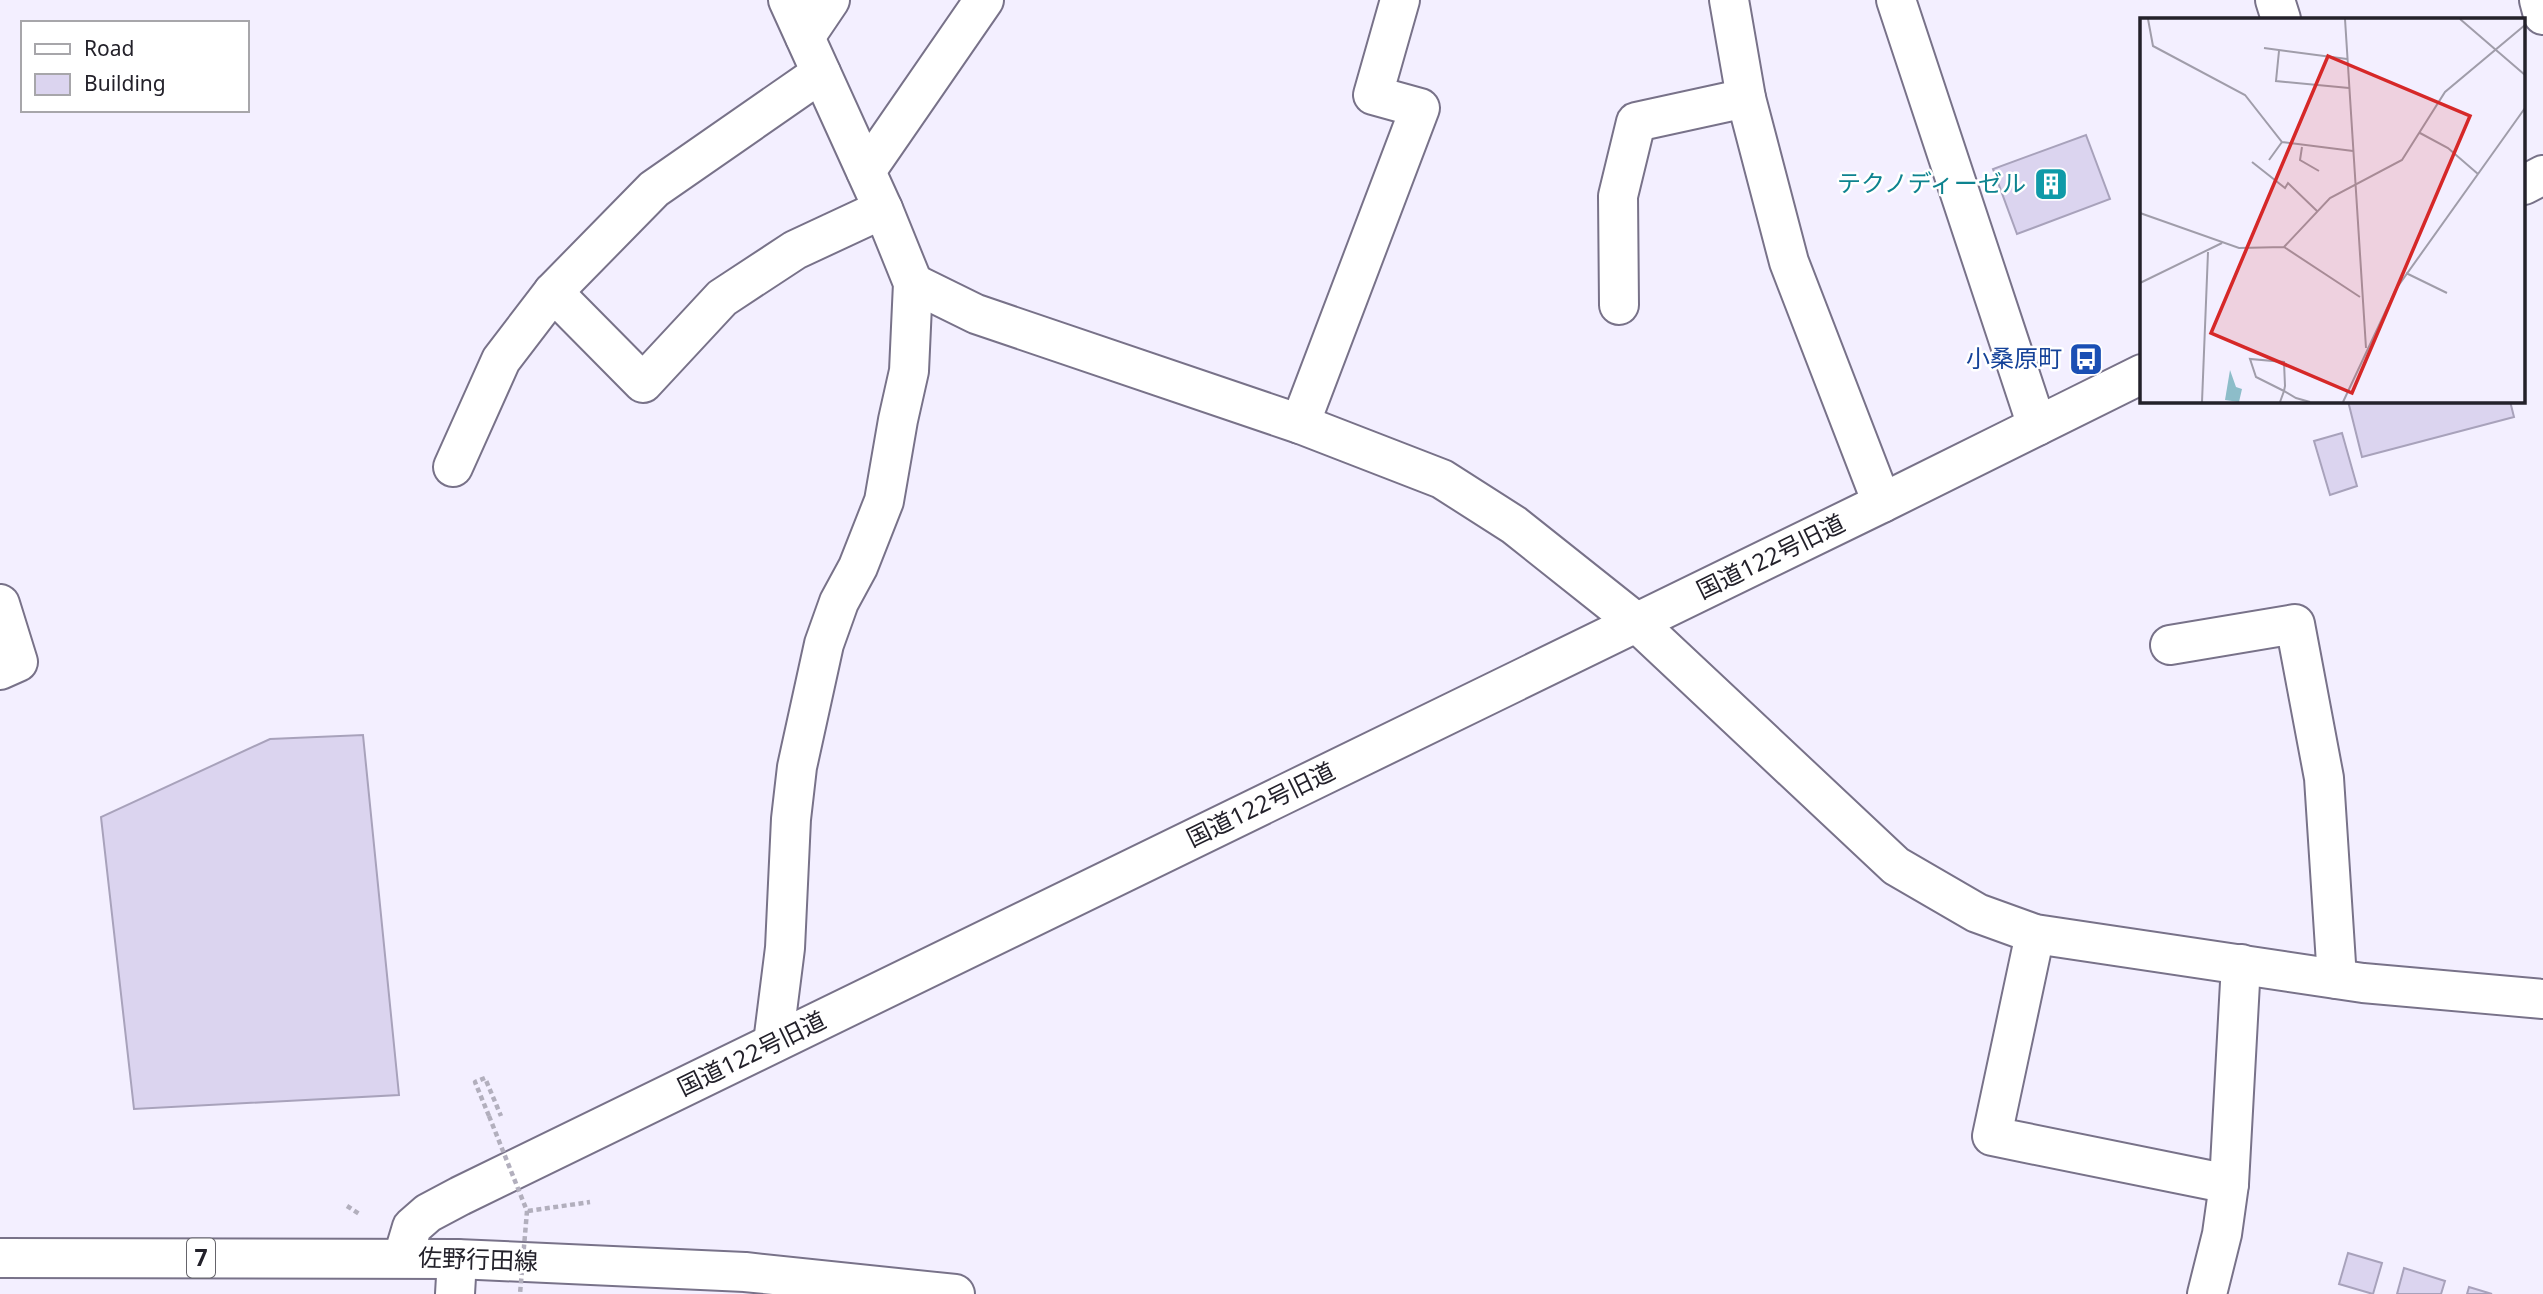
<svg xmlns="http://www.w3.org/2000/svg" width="2543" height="1294" viewBox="0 0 2543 1294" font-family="'Noto Sans','Noto Sans JP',sans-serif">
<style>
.building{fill:#dbd4ef;stroke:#a8a2bb;stroke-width:2}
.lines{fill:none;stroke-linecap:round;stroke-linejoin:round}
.minor-casing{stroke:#787289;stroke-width:42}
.major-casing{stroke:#787289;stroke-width:42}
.path{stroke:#b2afbd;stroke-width:4.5;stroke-dasharray:5 3.5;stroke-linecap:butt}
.minor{stroke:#fff;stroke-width:38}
.major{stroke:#fff;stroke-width:38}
.path-bridge{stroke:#b2afbd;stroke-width:4.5;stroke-dasharray:5 3.5;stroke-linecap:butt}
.labels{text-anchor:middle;stroke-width:5;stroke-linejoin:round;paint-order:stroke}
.shield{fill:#fff;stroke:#65646a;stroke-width:2}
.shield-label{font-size:23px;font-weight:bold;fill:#23212a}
.culture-label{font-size:24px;fill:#0d838f;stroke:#fff;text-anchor:end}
.transit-label{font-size:24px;fill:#164399;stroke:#fff;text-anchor:end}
.street-label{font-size:24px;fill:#23212a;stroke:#fff}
.inset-road{fill:none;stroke:#a09daa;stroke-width:2}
.view{fill:#d62828;fill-opacity:0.15;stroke:#d62828;stroke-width:3.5}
.inset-edge{fill:none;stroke:#23212a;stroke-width:3.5}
</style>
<rect width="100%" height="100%" fill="#f3efff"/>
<g class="building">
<path d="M2086 135 2110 199 2017 234 1993 169Z"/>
<path d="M2348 401H2510L2514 417 2362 457Z"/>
<path d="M2342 433 2357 486 2330 495 2314 441Z"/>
<path d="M363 735 399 1095 134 1109 101 817 270 739Z"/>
<path d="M2348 1253 2382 1263 2373 1294 2339 1284Z"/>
<path d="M2404 1268 2445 1281 2441 1294H2397Z"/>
<path d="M2469 1287 2492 1294H2467Z"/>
</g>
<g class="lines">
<g class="minor-casing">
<g id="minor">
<path d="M1729 0 1746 98 1789 262 1882 503"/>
<path d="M1896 0 2037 426"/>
<path d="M2275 0 2281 19"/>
<path d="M2539 0 2543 15"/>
<path d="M805 37 830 0"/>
<path d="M866 171 984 0"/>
<path d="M2524 185 2543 175"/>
<path d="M913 283 976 314 1300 424 1442 479 1514 525 1636 622 1896 866 1977 913 2035 934 2363 983 2543 999"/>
<path d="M553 292 643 383 722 298 795 250 883 209"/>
<path d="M1619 305 1618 196 1636 122 1746 98"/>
<path d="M1300 424 1420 108 1373 95 1400 0"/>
<path d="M453 467 501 360 553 292 654 189 821 73"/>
<path d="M0 604 18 662 0 670"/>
<path d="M2170 645 2295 624 2324 778 2337 979"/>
<path d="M2035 934 1992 1136 2229 1184"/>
<path d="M773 1043 785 948 791 819 797 767 824 644 839 602 858 567 884 501 898 420 909 371 913 283 883 209 788 0"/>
<path d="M403 1257 412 1227 428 1213 460 1196 1882 503 2142 374"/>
<path d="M455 1294 457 1259"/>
<path d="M2207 1294 2222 1234 2229 1184 2241 964"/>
</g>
</g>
<g class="major-casing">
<path id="major" d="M0 1258 457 1259 745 1272 955 1294"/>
</g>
<g class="path">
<path d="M489 1116 475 1082 485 1078 501 1116"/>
<path d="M347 1206 361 1215"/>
<path d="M528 1211 590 1202"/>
</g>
<use href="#minor" class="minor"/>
<use href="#major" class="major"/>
<path class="path-bridge" d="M489 1116 527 1211 520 1294"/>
</g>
<defs>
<g id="building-square" transform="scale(1.75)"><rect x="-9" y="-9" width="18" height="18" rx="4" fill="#0f9aa8" stroke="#fff"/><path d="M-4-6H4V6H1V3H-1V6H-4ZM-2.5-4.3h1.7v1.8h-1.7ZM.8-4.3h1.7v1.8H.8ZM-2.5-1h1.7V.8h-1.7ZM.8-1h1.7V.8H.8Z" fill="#fff"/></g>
<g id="bus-square" transform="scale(1.75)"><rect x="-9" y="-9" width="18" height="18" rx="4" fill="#1a4fb4" stroke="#fff"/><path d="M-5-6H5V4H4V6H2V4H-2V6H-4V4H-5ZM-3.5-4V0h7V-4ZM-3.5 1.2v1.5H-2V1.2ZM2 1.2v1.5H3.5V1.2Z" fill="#fff"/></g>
</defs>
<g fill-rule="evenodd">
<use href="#building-square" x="2051" y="184"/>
<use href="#bus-square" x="2086" y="359"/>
</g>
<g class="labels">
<rect class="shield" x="187" y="1238.5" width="28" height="39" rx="5"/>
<g class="shield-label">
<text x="201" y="1266">7</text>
</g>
<g class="culture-label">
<text x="2026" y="192">テクノディーゼル</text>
</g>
<g class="transit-label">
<text x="2062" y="367">小桑原町</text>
</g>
<g class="street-label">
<text transform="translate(1771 557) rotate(-26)" y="8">国道122号旧道</text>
<text transform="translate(1261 805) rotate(-26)" y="8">国道122号旧道</text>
<text transform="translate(752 1054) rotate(-26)" y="8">国道122号旧道</text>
<text transform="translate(478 1260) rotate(2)" y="8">佐野行田線</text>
</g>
</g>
<g transform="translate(2140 18)">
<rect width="385" height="385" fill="#f3efff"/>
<path d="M90 352 96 369 102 371 99 384 85 382Z" fill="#8dbdc9"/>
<path class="inset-road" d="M8 1 13 28 105 77 142 124 213 133M205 1 226 330M320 1 385 57M124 30 207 41M139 33 136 63 209 70M280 115 308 130 338 156M162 129 160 142 179 153M129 142 142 124M112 144 145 170 148 165 177 193M0 195 99 230 144 229 220 279M144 229 190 180 262 142 305 74 385 7M266 255 307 275M0 265 82 225M62 384 68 234M140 384 144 373 145 368 144 344 110 341 116 359 144 373 156 380 170 384M203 384 256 271 385 90"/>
<path class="view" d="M188 38 330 98 212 375 71 315Z"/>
<rect width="385" height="385" class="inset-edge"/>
</g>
<rect x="21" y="21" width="228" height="91" fill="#ffffff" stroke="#a7a6aa" stroke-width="2"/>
<rect x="35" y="44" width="35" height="10" fill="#ffffff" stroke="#a7a6aa" stroke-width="2"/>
<text x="84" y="56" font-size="21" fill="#23212a">Road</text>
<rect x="35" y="74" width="35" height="21" fill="#dbd4ef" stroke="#a7a6aa" stroke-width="2"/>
<text x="84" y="91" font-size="21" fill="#23212a">Building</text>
</svg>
